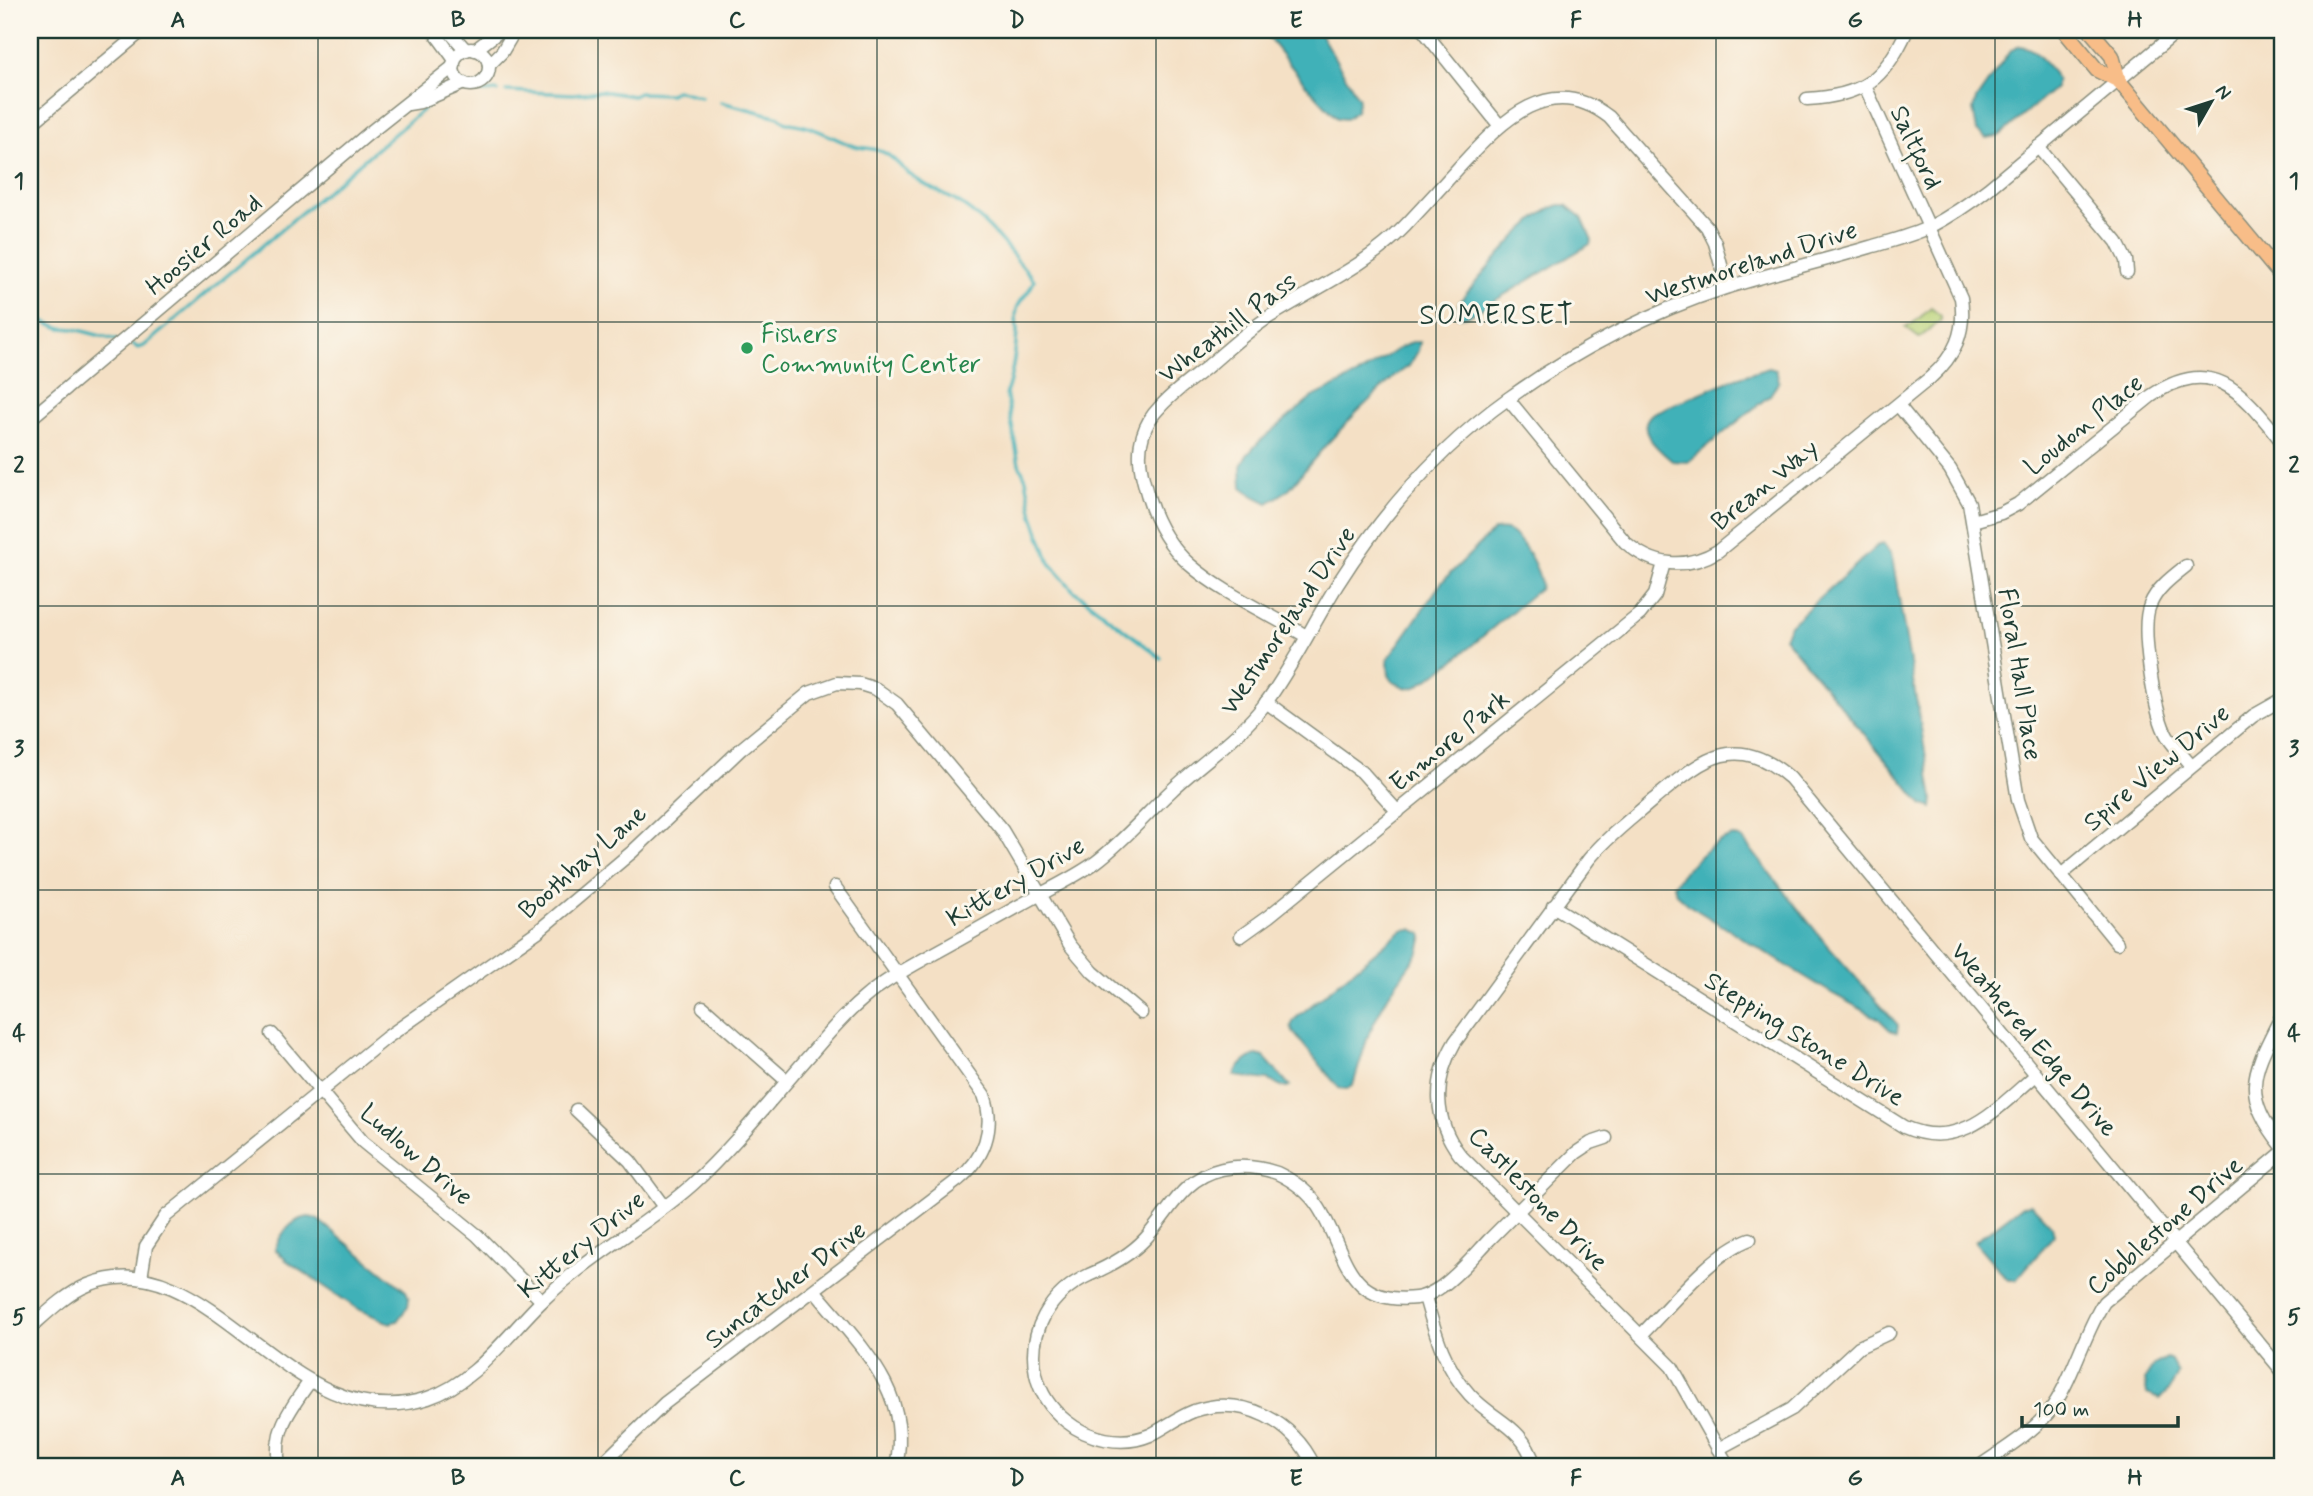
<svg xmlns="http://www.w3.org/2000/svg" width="2313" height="1496" viewBox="0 0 2313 1496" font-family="Mynerve,sans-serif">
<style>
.green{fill:#b9d277;stroke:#6c8856;stroke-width:2}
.water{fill:#40b1b8;stroke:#307776;stroke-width:2}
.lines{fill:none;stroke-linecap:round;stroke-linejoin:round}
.stream{stroke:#40b1b8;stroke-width:3.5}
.minor-casing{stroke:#8a8e7c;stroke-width:15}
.major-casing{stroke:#8a8e7c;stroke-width:17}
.minor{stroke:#fff;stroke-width:12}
.major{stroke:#f8bd88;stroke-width:14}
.grid{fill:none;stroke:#1f3d34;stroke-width:2;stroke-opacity:0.55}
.leisure-dot{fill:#2e9e5b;stroke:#fbf7ec;stroke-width:2.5}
.labels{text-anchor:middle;stroke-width:6;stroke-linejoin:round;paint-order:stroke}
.street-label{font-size:26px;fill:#1f3d34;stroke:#fbf7ec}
.leisure-label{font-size:26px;fill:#27864d;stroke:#fbf7ec;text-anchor:start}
.neighbourhood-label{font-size:28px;letter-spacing:2px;fill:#1f3d34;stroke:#fbf7ec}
.neatline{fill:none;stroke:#1f3d34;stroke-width:2.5}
.grid-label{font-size:23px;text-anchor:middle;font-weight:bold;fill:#1f3d34}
</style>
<rect width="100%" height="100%" fill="#fbf7ec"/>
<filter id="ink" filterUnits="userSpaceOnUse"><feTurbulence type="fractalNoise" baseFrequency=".0143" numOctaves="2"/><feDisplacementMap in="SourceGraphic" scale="14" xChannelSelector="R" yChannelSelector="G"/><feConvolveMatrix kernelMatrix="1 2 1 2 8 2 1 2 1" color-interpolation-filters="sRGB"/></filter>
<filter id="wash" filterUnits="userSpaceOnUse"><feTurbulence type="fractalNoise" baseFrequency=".00686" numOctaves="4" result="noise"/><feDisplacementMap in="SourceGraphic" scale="28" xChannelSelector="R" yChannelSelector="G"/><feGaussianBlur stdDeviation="1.57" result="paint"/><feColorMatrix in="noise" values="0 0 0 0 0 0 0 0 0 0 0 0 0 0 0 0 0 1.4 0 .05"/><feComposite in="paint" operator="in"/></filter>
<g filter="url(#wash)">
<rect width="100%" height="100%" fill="#f4e0c5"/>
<path class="green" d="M1931 308 1941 316V320L1919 338 1905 327 1911 325Z"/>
<g class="water">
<path d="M1262 30H1318L1359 99 1356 111 1346 119 1337 118 1307 86Z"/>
<path d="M2019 46C2037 47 2047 66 2057 79L2055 88 1999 136 1986 138 1977 131 1973 109 1976 100 2010 51Z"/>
<path d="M1560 205H1566L1582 218 1592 240 1590 244 1472 314 1464 317 1457 316 1459 302C1482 277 1528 213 1560 205Z"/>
<path d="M1412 342H1420L1418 351 1409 366 1395 376 1356 413 1325 446 1288 490 1268 503 1254 496 1242 487 1241 466 1247 455 1259 442 1313 397 1360 374 1396 350Z"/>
<path d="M1769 368 1776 370 1779 381 1770 395 1688 462 1672 461C1658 449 1633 429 1653 413L1736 378Z"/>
<path d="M1494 530C1498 530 1502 529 1506 530 1520 533 1544 575 1540 588L1452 662 1416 687 1407 688 1393 682 1389 675 1388 659 1442 582Z"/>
<path d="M1883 544 1891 554 1893 563 1933 798 1932 808 1923 805 1784 637 1790 625 1877 546Z"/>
<path d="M1733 836 1742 839 1748 846 1827 945 1898 1025 1897 1033 1890 1030 1878 1018 1833 994 1687 904 1676 894 1674 884C1689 865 1709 843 1733 836Z"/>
<path d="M1411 929 1421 933 1423 936 1419 952 1391 991 1379 1013 1369 1033 1353 1085 1347 1089 1339 1088 1293 1032 1291 1026 1295 1019 1402 930Z"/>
<path d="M1257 1055 1264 1057 1290 1086 1286 1088 1268 1080 1234 1076C1236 1068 1248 1057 1257 1055Z"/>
<path d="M2031 1204 2052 1226 2054 1235 2016 1280H2008L1975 1242 2022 1206Z"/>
<path d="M309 1217 317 1219 406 1291 409 1298 408 1306 397 1321 389 1323 356 1308 286 1260 275 1249C280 1234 292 1219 309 1217Z"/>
<path d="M2167 1358 2171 1360 2178 1373 2172 1386 2160 1399 2147 1394 2145 1379 2154 1365Z"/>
</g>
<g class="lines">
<g class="stream">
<path d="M466 87 484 92 498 91"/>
<path d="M506 91 573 94 601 91 633 96 639 93 670 94 676 90 701 97"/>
<path d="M721 102 779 117 786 123C806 123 827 135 846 143 857 149 871 147 883 152 894 157 902 169 912 176 925 186 940 192 954 200 986 218 1010 252 1034 280 1031 292 1020 298 1017 309 1015 316 1017 325 1017 332 1016 348 1012 379 1006 393L1019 464 1026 479 1033 516 1050 563 1073 590 1161 658"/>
<path d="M30 316 61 328 75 329 116 340"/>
<path d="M132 344 138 348 144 346 433 101"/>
</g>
</g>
</g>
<g filter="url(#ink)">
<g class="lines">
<g class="minor-casing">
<g id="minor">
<path d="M433 30 455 60"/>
<path d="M448 30 466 50"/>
<path d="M1423 30 1500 126"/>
<circle cx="471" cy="67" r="18"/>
<path d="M475 50 501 30"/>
<path d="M489 65 502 52 515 30"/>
<path d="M1807 99C1862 96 1885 80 1907 30"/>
<path d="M408 104 420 102 464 83"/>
<path d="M30 125 143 30"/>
<path d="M2038 147 2117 242 2126 260 2127 272"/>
<path d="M1508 399 1625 542C1653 567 1686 570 1718 551L1930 378C1955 356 1966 332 1961 298L1865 86"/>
<path d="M1898 405 1950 469 1969 503 2018 800 2031 838 2117 943"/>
<path d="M30 419 368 134 454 66"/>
<path d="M1973 521 2001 513 2018 504 2151 396C2215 352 2245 396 2283 443"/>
<path d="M2186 566C2172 577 2157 588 2150 605 2140 627 2154 709 2165 732 2171 745 2183 755 2191 766"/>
<path d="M1306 636C1268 613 1222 593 1189 564 1169 546 1156 523 1148 497 1142 477 1136 456 1143 435 1146 425 1152 415 1159 408 1173 392 1191 380 1207 367 1227 350 1247 331 1269 317 1315 288 1367 266 1405 226 1424 206 1443 185 1462 164 1502 121 1550 71 1609 117L1707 227 1715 243 1727 287"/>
<path d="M1266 702 1362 772 1398 812"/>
<path d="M2061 875 2253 716 2283 699"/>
<path d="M1553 906 1904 1127C1960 1152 1996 1109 2036 1075"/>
<path d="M1241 936 1269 916 1640 614 1655 595 1664 563"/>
<path d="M703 1007 787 1081"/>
<path d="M2283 1013C2254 1071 2238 1091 2283 1147"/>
<path d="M272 1034 363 1142 477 1235 542 1301"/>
<path d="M576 1110 630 1161 664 1207"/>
<path d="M141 1278 146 1246 166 1216 386 1038 538 931 632 852 741 749 809 693 837 683 860 684 876 689 897 704 1002 830 1070 945 1093 972 1141 1013"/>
<path d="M814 1290C857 1343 913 1391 896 1466"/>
<path d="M1425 1297C1435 1332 1444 1367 1470 1395 1496 1423 1522 1424 1535 1466"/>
<path d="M30 1328C47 1313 66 1294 88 1285 210 1236 290 1443 428 1398 475 1383 507 1335 542 1301 588 1256 646 1226 693 1184 735 1145 771 1099 809 1056 826 1036 843 1016 863 999 885 980 910 967 935 953 970 934 1004 914 1039 895 1058 885 1078 875 1096 862 1124 841 1146 814 1172 790 1203 761 1239 738 1265 704 1292 667 1313 624 1337 585 1382 514 1440 447 1509 398 1575 351 1647 313 1725 288 1773 273 1822 261 1870 247 1890 241 1911 236 1930 227 1951 216 1970 203 1988 189L2179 30"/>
<path d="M1641 1335C1671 1305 1712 1253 1750 1239"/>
<path d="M1718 1449 1792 1409 1859 1347 1889 1333"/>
<path d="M279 1466C273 1429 290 1410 310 1381"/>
<path d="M600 1466 665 1403 958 1180C984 1159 996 1128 984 1095L835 887"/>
<path d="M1314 1466C1294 1422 1243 1394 1194 1411 1178 1417 1165 1428 1150 1435 1122 1447 1088 1439 1066 1421 1051 1409 1040 1393 1036 1374 1027 1331 1050 1293 1089 1275 1110 1266 1130 1255 1145 1239 1170 1212 1182 1178 1222 1169 1240 1165 1260 1167 1277 1173 1294 1181 1309 1192 1319 1208 1347 1252 1345 1306 1416 1298 1426 1297 1433 1292 1441 1287 1459 1274 1474 1256 1489 1240 1518 1211 1547 1182 1576 1153L1591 1143 1606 1138"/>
<path d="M1728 1466 1672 1367 1460 1155C1433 1120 1433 1079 1455 1042L1589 859C1608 836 1631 819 1653 800 1700 762 1733 729 1790 778L2283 1372"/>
<path d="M1980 1466C2003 1450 2030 1434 2048 1413 2071 1385 2083 1335 2104 1302L2283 1152"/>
</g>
</g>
<g class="major-casing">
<g id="major">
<path d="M2064 30 2097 70 2119 81 2283 278"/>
<path d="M2090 30 2112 56 2119 81"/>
</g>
</g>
<use href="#minor" class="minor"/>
<use href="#major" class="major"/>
</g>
</g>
<path class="grid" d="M318 30V1466M598 30V1466M877 30V1466M1156 30V1466M1436 30V1466M1716 30V1466M1995 30V1466M30 322H2283M30 606H2283M30 890H2283M30 1174H2283"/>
<circle class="leisure-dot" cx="747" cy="348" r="7"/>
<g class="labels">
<g class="street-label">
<text transform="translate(1917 147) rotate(65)" y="9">Saltford</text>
<text transform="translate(203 244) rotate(-40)" y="9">Hoosier Road</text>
<text transform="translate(1751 262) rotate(-18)" y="9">Westmoreland Drive</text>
<text transform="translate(1227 327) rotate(-37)" y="9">Wheathill Pass</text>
<text transform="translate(2083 424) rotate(-39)" y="9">Loudon Place</text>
<text transform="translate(1764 484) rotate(-39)" y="9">Brean Way</text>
<text transform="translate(1287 620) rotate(-56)" y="9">Westmoreland Drive</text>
<text transform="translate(2021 674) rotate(81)" y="9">Floral Hall Place</text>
<text transform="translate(1449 740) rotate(-39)" y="9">Enmore Park</text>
<text transform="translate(2156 767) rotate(-40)" y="9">Spire View Drive</text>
<text transform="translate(582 861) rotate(-41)" y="9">Boothbay Lane</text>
<text transform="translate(1015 881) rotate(-30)" y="9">Kittery Drive</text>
<text transform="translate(1805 1038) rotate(32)" y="9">Stepping Stone Drive</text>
<text transform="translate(2035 1039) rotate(50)" y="9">Weathered Edge Drive</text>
<text transform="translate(417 1154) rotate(41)" y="9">Ludlow Drive</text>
<text transform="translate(1539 1198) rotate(46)" y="9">Castlestone Drive</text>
<text transform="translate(2164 1225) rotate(-41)" y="9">Cobblestone Drive</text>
<text transform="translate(581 1244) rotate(-39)" y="9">Kittery Drive</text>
<text transform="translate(785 1284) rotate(-37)" y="9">Suncatcher Drive</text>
</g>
<g class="leisure-label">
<text x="761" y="342">Fishers<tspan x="761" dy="30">Community Center</tspan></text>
</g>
<g class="neighbourhood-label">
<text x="1497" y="324">SOMERSET</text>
</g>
</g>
<rect width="2313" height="1496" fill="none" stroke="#fbf7ec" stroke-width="77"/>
<g transform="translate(2211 102) rotate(51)" stroke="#fbf7ec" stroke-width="5" paint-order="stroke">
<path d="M0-5L12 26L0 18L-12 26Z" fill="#1f3d34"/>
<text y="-10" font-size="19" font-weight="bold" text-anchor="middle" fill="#1f3d34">N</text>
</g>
<path d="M2022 1416v10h156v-10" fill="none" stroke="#1f3d34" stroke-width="3.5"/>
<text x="2033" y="1416" font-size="21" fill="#1f3d34" stroke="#fbf7ec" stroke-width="5" paint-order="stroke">100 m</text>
<rect x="38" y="38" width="2236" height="1420" class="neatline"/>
<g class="grid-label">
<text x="178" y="27">A</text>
<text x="458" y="27">B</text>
<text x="737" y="27">C</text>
<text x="1017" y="27">D</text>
<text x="1296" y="27">E</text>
<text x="1576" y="27">F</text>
<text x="1855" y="27">G</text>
<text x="2135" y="27">H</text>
<text x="19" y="188">1</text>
<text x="2294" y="188">1</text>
<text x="19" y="472">2</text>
<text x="2294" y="472">2</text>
<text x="19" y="756">3</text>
<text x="2294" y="756">3</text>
<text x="19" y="1040">4</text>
<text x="2294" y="1040">4</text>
<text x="19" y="1324">5</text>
<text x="2294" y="1324">5</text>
<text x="178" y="1485">A</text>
<text x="458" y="1485">B</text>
<text x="737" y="1485">C</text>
<text x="1017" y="1485">D</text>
<text x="1296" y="1485">E</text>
<text x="1576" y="1485">F</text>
<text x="1855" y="1485">G</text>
<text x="2135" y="1485">H</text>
</g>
</svg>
